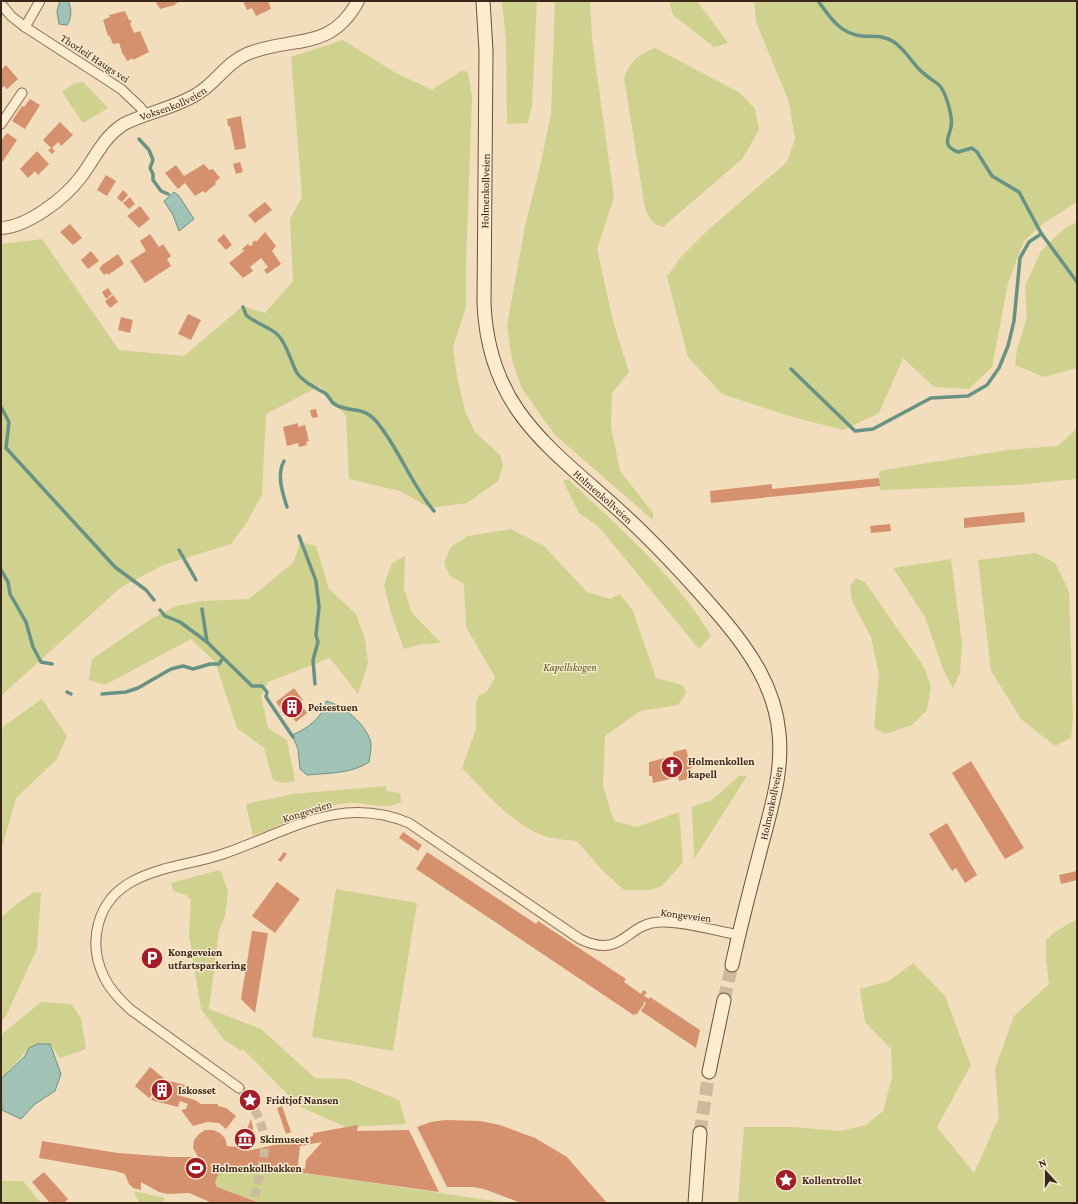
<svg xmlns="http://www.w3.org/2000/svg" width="1078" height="1204" viewBox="0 0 1078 1204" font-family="'Crimson Pro',serif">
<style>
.green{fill:#cfd18f}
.water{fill:#a1c3b6;stroke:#679284}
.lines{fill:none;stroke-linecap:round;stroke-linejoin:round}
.stream{stroke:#679284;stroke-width:3.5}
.building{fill:#d5916e;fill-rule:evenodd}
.minor-tunnel{stroke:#cdb99c;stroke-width:9;stroke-dasharray:9 4.5;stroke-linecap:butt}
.secondary-tunnel{stroke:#cdb99c;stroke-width:13;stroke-dasharray:13 6;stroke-linecap:butt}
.minor-casing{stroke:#8c6e54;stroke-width:11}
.tertiary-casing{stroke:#8c6e54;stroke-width:14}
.secondary-casing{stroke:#6e4e37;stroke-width:15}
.minor{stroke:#fcecd0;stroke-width:9}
.tertiary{stroke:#fcecd0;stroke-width:12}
.secondary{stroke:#fcecd0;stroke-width:13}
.labels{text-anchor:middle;stroke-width:3;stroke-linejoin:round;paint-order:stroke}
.street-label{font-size:11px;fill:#3a271a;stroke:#f9e9cd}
.park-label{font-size:11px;font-style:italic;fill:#4e581f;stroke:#f9e9cd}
.poi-label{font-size:11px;font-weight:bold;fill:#3a271a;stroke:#f9e9cd;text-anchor:start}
</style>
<rect width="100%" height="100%" fill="#f2debc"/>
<g class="green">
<path d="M502 1H537L532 105 528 123 507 124 506 40Z"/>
<path d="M555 1H590L592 39 614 197 597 249 613 321 629 372 612 393 611 427 620 471 653 513V520L555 435 522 389 512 360 507 326 525 226 540 167 551 114Z"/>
<path d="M669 1H697L728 43 714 47 673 15Z"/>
<path d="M754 1H1077V202L1044 223 1024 241 1008 283 992 367 969 389 934 387 903 358 879 413 843 430 789 416 722 394 688 357 667 277 681 257 708 230 787 162 795 139 789 102 756 22Z"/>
<path d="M343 40 396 73 432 90 463 70 468 73 472 96 466 265V307L453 347 457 377 465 411 475 432 500 455 503 466 498 481 467 503 430 508 400 491 349 479 346 416 320 386 266 414 262 495 246 524 231 544 163 565 120 588 1 696V244L42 239 119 350 184 356 243 306 265 313 293 281 290 219 302 197 291 57Z"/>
<path d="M655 48 740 93 755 109 759 130 742 159 663 227C652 224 649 218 645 208L624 78C630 61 638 55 655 48Z"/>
<path d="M83 82 108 108 83 123 62 92 75 83Z"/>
<path d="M1077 222V368L1044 377 1015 365 1017 350 1027 317 1025 286 1041 251 1066 227Z"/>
<path d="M1077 428V479L1015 485 880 490 879 471 1007 450 1058 446Z"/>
<path d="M568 479C619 528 675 575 711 636L699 649 599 527 579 513 563 481Z"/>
<path d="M511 529 544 546 587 592 610 599 620 594 633 611 656 678 683 685 686 693 678 705 640 711 605 736 603 786 614 821 637 827 679 812 683 862 662 886 650 890H624L603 871 577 841C567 840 556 839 547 837 511 825 487 793 462 768L476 729V704L479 695C488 694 491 684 495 677L466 627 464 584 449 575 444 563 451 547 468 536Z"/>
<path d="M300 542 316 546 329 589 356 614 365 639 368 663 358 694 330 658 268 682 261 696 268 728 287 740 295 781 282 783 273 780 264 748 237 728 215 662 191 639 105 685 89 680 92 659 151 619 176 606 202 601 249 599 294 562Z"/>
<path d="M1036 553 1055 563 1069 591 1073 720 1071 738 1055 746 1021 719 991 671 978 560Z"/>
<path d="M405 556 404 589 412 613 441 643 422 644 404 649 391 613 384 585 392 563Z"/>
<path d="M951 559 962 643 960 673 953 688 943 669 925 617 893 568Z"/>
<path d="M856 578 865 582 924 667 931 686 927 710 912 725 885 734 874 728 879 674 871 637 852 601 850 587Z"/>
<path d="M42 699 67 736 57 759 16 798 1 851V733L4 726Z"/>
<path d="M739 776H747L694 859 692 807 712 800Z"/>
<path d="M385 786 387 791 400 793 401 802C386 812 364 801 347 803 315 807 283 824 253 836L246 804 293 794Z"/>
<path d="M220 870 228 891 225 916 219 930 209 1009 261 1029 315 1078 348 1079 399 1100 406 1124 345 1127 299 1106 243 1049 241 1051 224 1040 201 1009 189 935 191 900 186 895 173 891 171 883Z"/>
<path d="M336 889 417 903 393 1051 312 1037Z"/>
<path d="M34 892 41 893 37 949 5 1018 1 1021V918L15 905Z"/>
<path d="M1077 919V1203H738L744 1127H794L840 1131 866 1125 883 1111 892 1077 891 1049 865 1022 860 989 889 981 913 963 945 996 971 1065 937 1127 974 1173 999 1117 995 1069 1014 1016 1049 984 1046 961V940L1055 932Z"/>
<path d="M41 1002 71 1004 81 1018 86 1049 60 1058 50 1044H37L29 1048 1 1079V1082V1035Z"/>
<path d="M273 1171 305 1173 508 1203H261L217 1187 215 1182 219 1173Z"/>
<path d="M1 1181H23L41 1203H1Z"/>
<path d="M133 1191 165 1198 162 1203H140Z"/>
</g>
<g class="water">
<path d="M60 1H68C72 9 72 18 67 25L59 24 57 11Z"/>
<path d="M174 192 179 196 194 219 179 231 173 215 164 201Z"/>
<path d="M326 701C342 705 362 721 369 737 373 744 370 754 369 762 351 774 327 773 307 775L300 769 298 749 293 737 294 734C307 729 325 715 326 701Z"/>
<path d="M37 1044H50L61 1074 55 1091 35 1104 21 1119 2 1110 1 1079 25 1056 29 1048Z"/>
</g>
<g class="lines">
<g class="stream">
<path d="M818 1C830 17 840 34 862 36 874 37 883 35 894 42 903 48 910 59 917 67 923 74 931 79 938 84 946 91 953 117 951 127 949 138 941 145 958 152L972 148 977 152 992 176 1019 192 1041 233 1077 282"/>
<path d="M139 139 149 150 153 160 150 168 153 174V180L161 191 168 194"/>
<path d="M243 307 246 315C254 322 270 328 277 334 286 342 290 359 295 369 298 379 317 389 325 393 328 395 330 400 333 403 347 414 361 404 376 421 399 448 410 483 434 511"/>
<path d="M791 369 855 431 873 429 931 398 968 396 987 385 999 368 1008 346 1014 321 1020 258 1029 242 1041 234"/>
<path d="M1 407 9 422 6 448 115 567 146 590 154 600"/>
<path d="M284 461C276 475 283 494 287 507"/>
<path d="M299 536 316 581 319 607 316 635 318 642 313 660 315 684"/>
<path d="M179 550 196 580"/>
<path d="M1 570 8 582 10 594 26 622 33 647 41 662 52 664"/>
<path d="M202 609 207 642"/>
<path d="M160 610 165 616 180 622 207 642 252 686H262L267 692 266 697 293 737"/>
<path d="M67 692 71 694"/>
<path d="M102 694 126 692 138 688 171 669 183 666 193 669 210 664H219L223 658"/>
</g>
</g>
<g class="building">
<path d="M155 1H181L175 4V5L160 9Z"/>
<path d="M243 1H268L271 9 256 16 252 8 247 10Z"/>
<path d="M125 11 129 20 132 21 130 24 134 33 140 31 149 52 133 60V58L127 61 124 55H123L119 43 113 44 109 35 108 36 103 20 110 17 109 15Z"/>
<path d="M6 65 18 79 7 89 4 86 1 89V70Z"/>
<path d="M30 99 40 105 25 129 12 121 22 106 24 107Z"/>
<path d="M241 116 246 148 235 150 231 131 230 126H228L227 119Z"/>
<path d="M60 122 73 135 61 146 58 142 52 148 55 151 52 154 48 150 51 148 43 140Z"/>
<path d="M7 133 17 140 1 164V141Z"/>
<path d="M37 151 49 164 38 175 35 171 28 178 20 169Z"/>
<path d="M240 162 243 172 236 174 233 164Z"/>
<path d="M204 164 209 170 213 169 220 178 215 182 216 184 205 193 203 191 195 196 185 183 178 189 165 173 176 165 184 176Z"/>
<path d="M106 175 116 181 107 196 97 190Z"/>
<path d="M123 190 128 195 122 202 117 198Z"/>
<path d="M130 197 135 204 129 209 123 203Z"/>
<path d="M265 202 272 210 255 223 248 215Z"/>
<path d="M140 206 150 219 139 228 127 216Z"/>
<path d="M70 224 82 238 73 245 60 232Z"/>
<path d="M265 232 276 246 272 251 281 264 267 274 264 270 268 267 261 258 250 267 253 271 243 278 229 263 244 251 242 249 248 244 250 246 253 245 252 243 255 240 256 242Z"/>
<path d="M150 234 159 247 163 244 171 256 167 259 171 266 145 283 130 261 146 251 140 241Z"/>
<path d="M224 234 232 245 226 250 217 240Z"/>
<path d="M91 251 99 261 88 269 81 260Z"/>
<path d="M118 254 124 264 108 275 107 273 104 275 99 268 102 266V265Z"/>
<path d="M108 288 112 294 106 299 102 292Z"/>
<path d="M113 295 118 302 110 308 105 301Z"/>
<path d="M188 314 201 320 191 340 178 334Z"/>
<path d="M121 317 133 320 130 333 118 330Z"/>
<path d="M316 409 318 417 312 418 310 410Z"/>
<path d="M298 423V427L305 425 309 441 306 442 307 445 299 447 298 443 287 446 283 427Z"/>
<path d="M879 478 880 486 711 503 710 491 772 484V489Z"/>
<path d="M1024 512 1025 522 964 528V518Z"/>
<path d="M890 524 891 531 871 533 870 526Z"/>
<path d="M294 688 303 700 300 703 307 713 296 722 288 712 285 714 276 702Z"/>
<path d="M686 749 689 759 694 763 691 769 693 778 679 781 678 777 653 783 652 776H649V762L673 756V752Z"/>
<path d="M971 761 1024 848 1005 859 952 773Z"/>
<path d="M947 823 977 875 965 883 956 868 952 871 929 834Z"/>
<path d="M403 832 422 845 418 851 399 838Z"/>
<path d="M284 852 287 854 281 862 278 860Z"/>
<path d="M427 852 536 924 538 921 626 979 624 982 641 994 643 990 647 992 644 996 649 999 650 997 700 1030 696 1048 641 1011 646 1003 643 1001 644 1004 637 1014H634L635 1016 416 869Z"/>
<path d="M1077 871V880L1061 884 1059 875Z"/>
<path d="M277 882 300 899 275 933 252 916Z"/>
<path d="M252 931 268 933 255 1013 241 999Z"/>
<path d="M150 1067 166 1080 185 1085 181 1096 195 1100 201 1104H218V1106L226 1108 236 1116 226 1129 219 1123 207 1122 193 1126 181 1110 186 1109 188 1104 180 1101 178 1107 151 1100 153 1097 152 1095 149 1098 135 1086Z"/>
<path d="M282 1106 291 1132 286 1134 277 1108Z"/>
<path d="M251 1119 253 1128 247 1151 313 1136V1133L358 1125 357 1131 409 1130 439 1192 305 1173 235 1172 219 1173 215 1182 217 1187 260 1203H212L189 1193 169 1194V1193L168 1194 159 1192 141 1182V1190L133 1188 129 1184 125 1174 115 1171 39 1158 42 1141 118 1153 171 1157H198L193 1148 194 1140 199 1134 205 1130H213L220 1133 225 1138 227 1146 237 1147 243 1127 247 1129ZM322 1142 306 1160 305 1169 300 1168 298 1164 300 1146Z"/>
<path d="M446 1120 480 1121 500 1125 535 1138 567 1157 607 1203H521L484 1189 473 1187H447L417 1127 431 1122Z"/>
<path d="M44 1172 68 1199 64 1203H50L32 1182Z"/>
</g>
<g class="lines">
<path class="minor-tunnel" d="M239 1088C257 1109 269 1131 263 1161 260 1175 255 1188 255 1203"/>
<g class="secondary-tunnel">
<path d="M724 1000 732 965"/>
<path d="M700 1133 709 1072"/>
</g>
<g class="minor-casing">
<g id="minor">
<path d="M1 4 11 16 25 27 121 89 140 107 146 115"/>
<path d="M25 27 40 1"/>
<path d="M1 124 22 93"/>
<path d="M239 1088 131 1010C121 1001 110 990 104 977 87 942 97 900 133 881 161 866 194 864 223 854 288 832 339 794 409 823L580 939C623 960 625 924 659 922 684 921 715 931 739 935"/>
</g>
</g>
<g class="tertiary-casing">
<g id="tertiary">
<path id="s1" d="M1 228C27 227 64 199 80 178 95 159 102 138 124 124 148 112 175 108 197 94 216 83 226 63 247 54 292 35 330 53 358 1"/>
</g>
</g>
<g class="secondary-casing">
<g id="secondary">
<path id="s2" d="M483 1 486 51 484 304C489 411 551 448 622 513 658 546 690 581 721 617 750 651 775 688 779 733 783 770 772 805 763 840 752 882 741 923 732 965"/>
<path d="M709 1072 724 1000"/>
<path d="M695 1203 700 1133"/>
</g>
</g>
<use href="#minor" class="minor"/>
<use href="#tertiary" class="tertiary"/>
<use href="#secondary" class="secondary"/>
</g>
<defs>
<g id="building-disc" transform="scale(1.15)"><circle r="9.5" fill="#a21d28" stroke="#f9e9cd"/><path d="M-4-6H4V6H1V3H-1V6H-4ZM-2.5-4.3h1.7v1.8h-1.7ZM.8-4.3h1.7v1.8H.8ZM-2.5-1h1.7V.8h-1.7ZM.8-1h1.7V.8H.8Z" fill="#fff"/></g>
<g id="church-disc" transform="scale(1.15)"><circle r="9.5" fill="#a21d28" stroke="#f9e9cd"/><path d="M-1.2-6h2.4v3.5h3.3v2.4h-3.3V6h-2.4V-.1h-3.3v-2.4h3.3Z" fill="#fff"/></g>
<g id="parking-disc" transform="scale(1.15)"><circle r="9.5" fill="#a21d28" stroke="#f9e9cd"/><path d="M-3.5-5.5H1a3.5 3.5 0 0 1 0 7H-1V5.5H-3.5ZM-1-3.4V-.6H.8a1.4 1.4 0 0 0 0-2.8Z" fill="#fff"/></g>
<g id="sight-disc" transform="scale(1.15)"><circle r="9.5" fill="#a21d28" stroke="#f9e9cd"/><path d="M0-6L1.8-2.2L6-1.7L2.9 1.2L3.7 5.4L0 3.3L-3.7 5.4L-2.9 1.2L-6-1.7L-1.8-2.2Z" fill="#fff"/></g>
<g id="museum-disc" transform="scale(1.15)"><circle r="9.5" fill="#a21d28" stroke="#f9e9cd"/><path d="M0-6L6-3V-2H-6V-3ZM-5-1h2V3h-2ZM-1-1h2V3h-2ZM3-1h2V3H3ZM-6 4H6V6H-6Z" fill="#fff"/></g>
<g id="stadium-disc" transform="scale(1.15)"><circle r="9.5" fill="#a21d28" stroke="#f9e9cd"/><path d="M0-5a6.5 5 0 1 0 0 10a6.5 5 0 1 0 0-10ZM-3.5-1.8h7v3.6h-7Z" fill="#fff"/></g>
</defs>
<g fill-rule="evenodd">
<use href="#building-disc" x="292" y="707"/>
<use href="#church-disc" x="672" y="767"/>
<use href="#parking-disc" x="152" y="958"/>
<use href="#building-disc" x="162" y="1090"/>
<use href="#sight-disc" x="250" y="1100"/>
<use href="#museum-disc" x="245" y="1139"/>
<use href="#stadium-disc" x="196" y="1168"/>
<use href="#sight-disc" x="786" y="1180"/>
</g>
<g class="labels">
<g class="street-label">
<text transform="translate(95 58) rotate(33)" y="4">Thorleif Haugs vei</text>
<text dy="4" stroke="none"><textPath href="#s1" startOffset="219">Voksenkollveien</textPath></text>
<text transform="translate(485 191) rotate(-89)" y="4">Holmenkollveien</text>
<text dy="4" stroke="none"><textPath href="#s2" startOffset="538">Holmenkollveien</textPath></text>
<text transform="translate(771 803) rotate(-78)" y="4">Holmenkollveien</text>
<text transform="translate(307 811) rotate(-18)" y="4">Kongeveien</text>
<text transform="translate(686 915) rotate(7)" y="4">Kongeveien</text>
</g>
<g class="park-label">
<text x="570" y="671">Kapellskogen</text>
</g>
<g class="poi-label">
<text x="308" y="711">Peisestuen</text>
<text x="688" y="765">Holmenkollen<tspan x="688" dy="13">kapell</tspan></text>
<text x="168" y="956">Kongeveien<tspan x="168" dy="13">utfartsparkering</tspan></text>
<text x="178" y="1094">Iskosset</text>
<text x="266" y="1104">Fridtjof Nansen</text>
<text x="260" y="1143">Skimuseet</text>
<text x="212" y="1172">Holmenkollbakken</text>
<text x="802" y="1184">Kollentrollet</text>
</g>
</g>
<rect width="1078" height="1204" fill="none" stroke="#3a271a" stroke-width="4"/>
<g transform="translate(1046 1172) rotate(339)" stroke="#f9e9cd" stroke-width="3" paint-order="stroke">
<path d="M0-3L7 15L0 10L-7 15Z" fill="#3a271a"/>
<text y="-6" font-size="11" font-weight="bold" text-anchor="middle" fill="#3a271a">N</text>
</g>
</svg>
